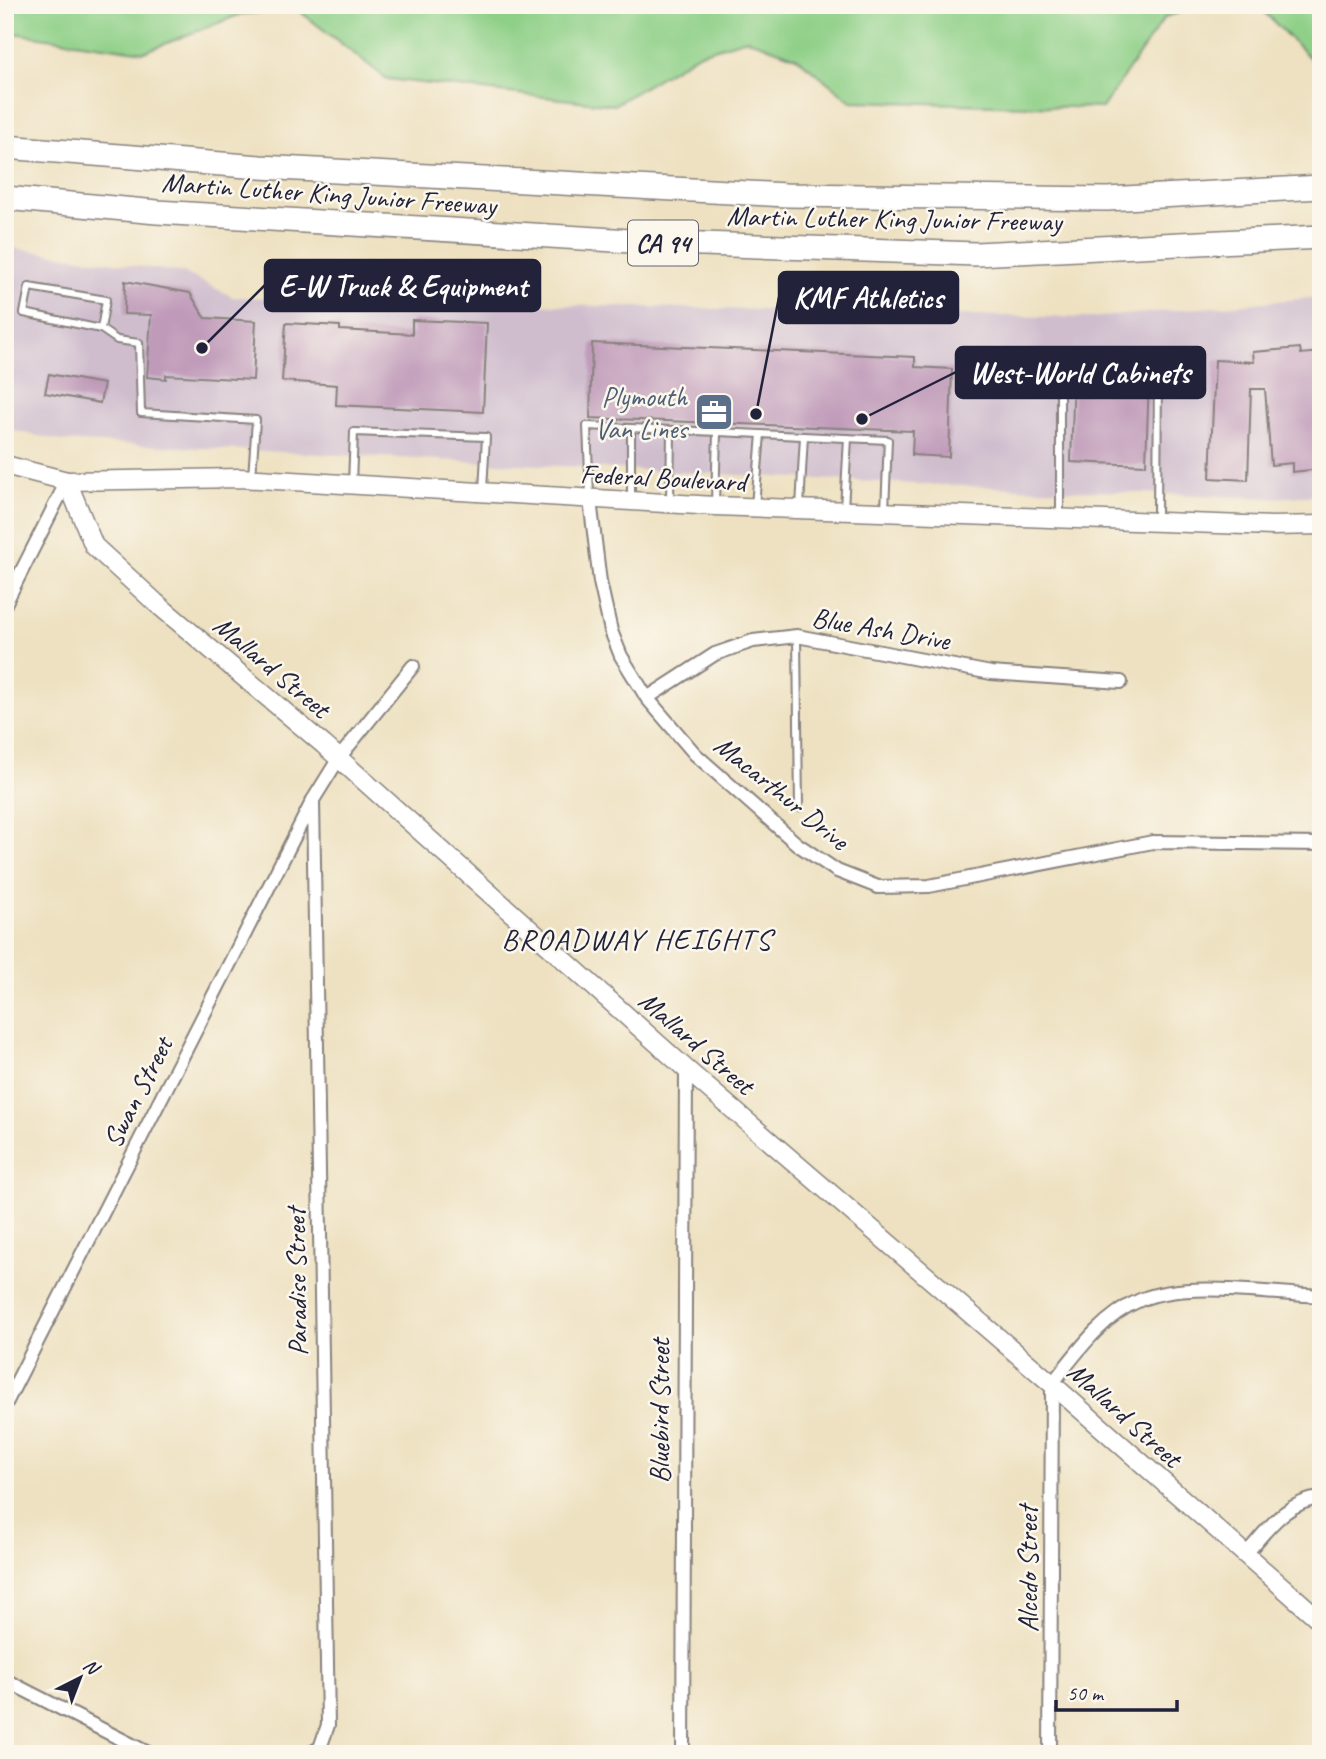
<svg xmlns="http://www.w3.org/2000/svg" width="1326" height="1759" viewBox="0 0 1326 1759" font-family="Caveat,sans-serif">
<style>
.industrial{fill:#cfbdce}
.green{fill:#8fd088;stroke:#587962;stroke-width:2}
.building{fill:#bf9ab9}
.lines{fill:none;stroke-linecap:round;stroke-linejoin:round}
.lane-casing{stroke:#88827e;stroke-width:10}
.street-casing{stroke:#88827e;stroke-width:16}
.secondary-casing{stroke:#88827e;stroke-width:21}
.highway-casing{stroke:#88827e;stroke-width:26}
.lane{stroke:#fff;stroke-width:6}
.street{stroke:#fff;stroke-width:12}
.secondary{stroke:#fff;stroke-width:18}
.highway{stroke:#fff;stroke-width:23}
.labels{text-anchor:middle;stroke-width:5;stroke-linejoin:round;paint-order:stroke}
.shield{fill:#fbf7ec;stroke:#636270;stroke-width:2}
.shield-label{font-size:26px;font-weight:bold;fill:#22223b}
.street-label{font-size:28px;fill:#22223b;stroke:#fbf7ec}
.service-label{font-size:28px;fill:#4e5e75;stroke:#fbf7ec;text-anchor:end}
.neighbourhood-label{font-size:30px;letter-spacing:2px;fill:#22223b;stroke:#fbf7ec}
.leader{fill:none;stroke:#22223b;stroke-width:2.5}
.callout-dot{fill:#22223b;stroke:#fbf7ec;stroke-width:2.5}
.callout{fill:#22223b;stroke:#22223b;stroke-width:2.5}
.callout-label{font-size:30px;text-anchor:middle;font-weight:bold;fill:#fff}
</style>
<rect width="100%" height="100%" fill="#fbf7ec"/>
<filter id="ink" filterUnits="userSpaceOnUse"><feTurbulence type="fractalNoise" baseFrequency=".0143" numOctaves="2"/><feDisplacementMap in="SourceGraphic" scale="14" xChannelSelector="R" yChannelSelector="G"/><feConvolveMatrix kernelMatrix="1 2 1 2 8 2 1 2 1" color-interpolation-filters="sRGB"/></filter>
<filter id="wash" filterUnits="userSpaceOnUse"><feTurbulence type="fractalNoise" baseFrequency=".00686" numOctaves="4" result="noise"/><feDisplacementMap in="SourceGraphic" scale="28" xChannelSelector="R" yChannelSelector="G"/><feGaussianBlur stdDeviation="1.57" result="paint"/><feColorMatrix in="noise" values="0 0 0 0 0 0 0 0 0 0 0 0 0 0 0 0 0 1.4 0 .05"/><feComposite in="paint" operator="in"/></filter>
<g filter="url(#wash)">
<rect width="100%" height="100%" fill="#eee1c1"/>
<path class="industrial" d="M5 247 185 273 233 297 1090 318 1321 297V495L1271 498 916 484 62 441 5 429Z"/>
<g class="green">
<path d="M5 5H1206L1165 17 1102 108 851 101 796 57 747 39 700 53 614 105 387 79 298 10 241 14 144 52 5 32Z"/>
<path d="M1257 5H1321V69Z"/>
</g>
<g id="blocks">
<g class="building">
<path d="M125 281 190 293 205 318 256 321 253 380 166 375V379L147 377 151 315 124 314Z"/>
<path d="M412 320 487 323 483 412 336 405 337 385 282 381 286 323 340 326V330L412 334Z"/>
<path d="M592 343 915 357V367L952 369 949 457 912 455 913 431 590 418Z"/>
<path d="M1300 348 1301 354 1321 352V469L1292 472V463L1271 465 1265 389H1251L1248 480 1210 478 1215 360 1254 362 1253 352Z"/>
<path d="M1074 373 1149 376 1146 465 1071 462Z"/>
<path d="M49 374 104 384 100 403 45 393Z"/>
</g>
</g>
</g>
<g filter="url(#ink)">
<use href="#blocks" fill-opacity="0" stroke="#88827e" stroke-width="2"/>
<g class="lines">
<g class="lane-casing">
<g id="lane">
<path d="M101 329 106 300 29 287 24 313 101 329 117 340 139 343 141 413 256 420 252 477"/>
<path d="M352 484 354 432 486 437 483 490"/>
<path d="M590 495 587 426 888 440 885 510"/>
<path d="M631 501V429"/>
<path d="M670 502 671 431"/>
<path d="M715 504 717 433"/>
<path d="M755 506 761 434"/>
<path d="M800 507 804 436"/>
<path d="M844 509 848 438"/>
<path d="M1060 516V368C1079 348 1121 359 1146 361L1154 364 1158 372 1157 518"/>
<path d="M797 636 799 808"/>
</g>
</g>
<g class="street-casing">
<g id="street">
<path d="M590 500 600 582 611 631 621 656 647 698 695 754 797 844 837 871 878 887 929 886 1153 842 1321 844"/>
<path d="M5 604 67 481"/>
<path d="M647 698 715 654 753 641 797 636 991 673 1121 682"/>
<path d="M5 1405 313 800 339 758 413 666"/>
<path d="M1245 1555C1267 1530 1286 1501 1321 1498"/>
<path d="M5 1680 150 1754"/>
<path d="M308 1754 320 1748 328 1725 313 800"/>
<path d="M683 1754 686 1069"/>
<path d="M1050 1754 1052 1384C1077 1352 1102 1316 1140 1300 1185 1280 1271 1294 1321 1296"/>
</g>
</g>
<g class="secondary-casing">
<g id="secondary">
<path d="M5 465 67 481 240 478 715 506 1273 526 1321 525"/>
<path d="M67 481 94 546 155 602 324 745 686 1069 1052 1384 1321 1621"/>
</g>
</g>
<g class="highway-casing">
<g id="highway">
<path d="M5 147 260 167 786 195 1107 199 1321 187"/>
<path d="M5 198 157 212 647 242 976 254 1321 237"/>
</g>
</g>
<use href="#lane" class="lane"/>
<use href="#street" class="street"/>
<use href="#secondary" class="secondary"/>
<use href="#highway" class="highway"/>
</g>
</g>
<defs>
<g id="office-square" transform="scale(2.0125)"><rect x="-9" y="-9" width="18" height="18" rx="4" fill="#5c6f8a" stroke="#fbf7ec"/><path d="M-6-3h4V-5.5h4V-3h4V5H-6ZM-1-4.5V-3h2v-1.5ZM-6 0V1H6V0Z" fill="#fff"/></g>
</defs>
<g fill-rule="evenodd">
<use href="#office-square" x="714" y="412"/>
</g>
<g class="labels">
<rect class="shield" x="628" y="220.5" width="70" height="45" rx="5"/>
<g class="shield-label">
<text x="663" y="252">CA 94</text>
</g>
<g class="street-label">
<text transform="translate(329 193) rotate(4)" y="10">Martin Luther King Junior Freeway</text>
<text transform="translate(894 218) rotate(1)" y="10">Martin Luther King Junior Freeway</text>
<text transform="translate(663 477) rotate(3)" y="10">Federal Boulevard</text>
<text transform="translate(881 628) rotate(10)" y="10">Blue Ash Drive</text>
<text transform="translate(272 666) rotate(40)" y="10">Mallard Street</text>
<text transform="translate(782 792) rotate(39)" y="10">Macarthur Drive</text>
<text transform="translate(697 1042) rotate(41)" y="10">Mallard Street</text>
<text transform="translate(137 1092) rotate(-63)" y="10">Swan Street</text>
<text transform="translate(296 1282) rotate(-91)" y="10">Paradise Street</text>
<text transform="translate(659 1411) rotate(-90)" y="10">Bluebird Street</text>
<text transform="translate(1125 1414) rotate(42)" y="10">Mallard Street</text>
<text transform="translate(1027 1569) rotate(-90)" y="10">Alcedo Street</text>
</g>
<g class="service-label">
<text x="687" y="406">Plymouth<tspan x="687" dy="32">Van Lines</tspan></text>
</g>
<g class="neighbourhood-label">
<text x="637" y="949">BROADWAY HEIGHTS</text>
</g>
</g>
<path class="leader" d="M202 348L265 285M756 414L779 297M862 419L956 372"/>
<g class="callout-dot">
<circle cx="202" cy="348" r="7"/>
<circle cx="756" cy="414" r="7"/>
<circle cx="862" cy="419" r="7"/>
</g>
<g class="callout">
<rect x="265" y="260" width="275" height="51" rx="7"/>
<rect x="779" y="272" width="179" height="51" rx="7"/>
<rect x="956" y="347" width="249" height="51" rx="7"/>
</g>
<g class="callout-label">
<text x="403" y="296">E-W Truck &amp; Equipment</text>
<text x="868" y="308">KMF Athletics</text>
<text x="1080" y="383">West-World Cabinets</text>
</g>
<rect width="1326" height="1759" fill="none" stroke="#fbf7ec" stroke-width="28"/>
<g transform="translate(80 1678) rotate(42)" stroke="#fbf7ec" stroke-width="5" paint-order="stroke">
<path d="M0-5L12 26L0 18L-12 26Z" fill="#22223b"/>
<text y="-10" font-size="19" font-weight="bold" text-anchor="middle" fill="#22223b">N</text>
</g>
<path d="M1056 1700v10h121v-10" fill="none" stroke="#22223b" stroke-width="3.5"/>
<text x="1067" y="1700" font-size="21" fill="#22223b" stroke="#fbf7ec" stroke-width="5" paint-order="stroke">50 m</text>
</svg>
